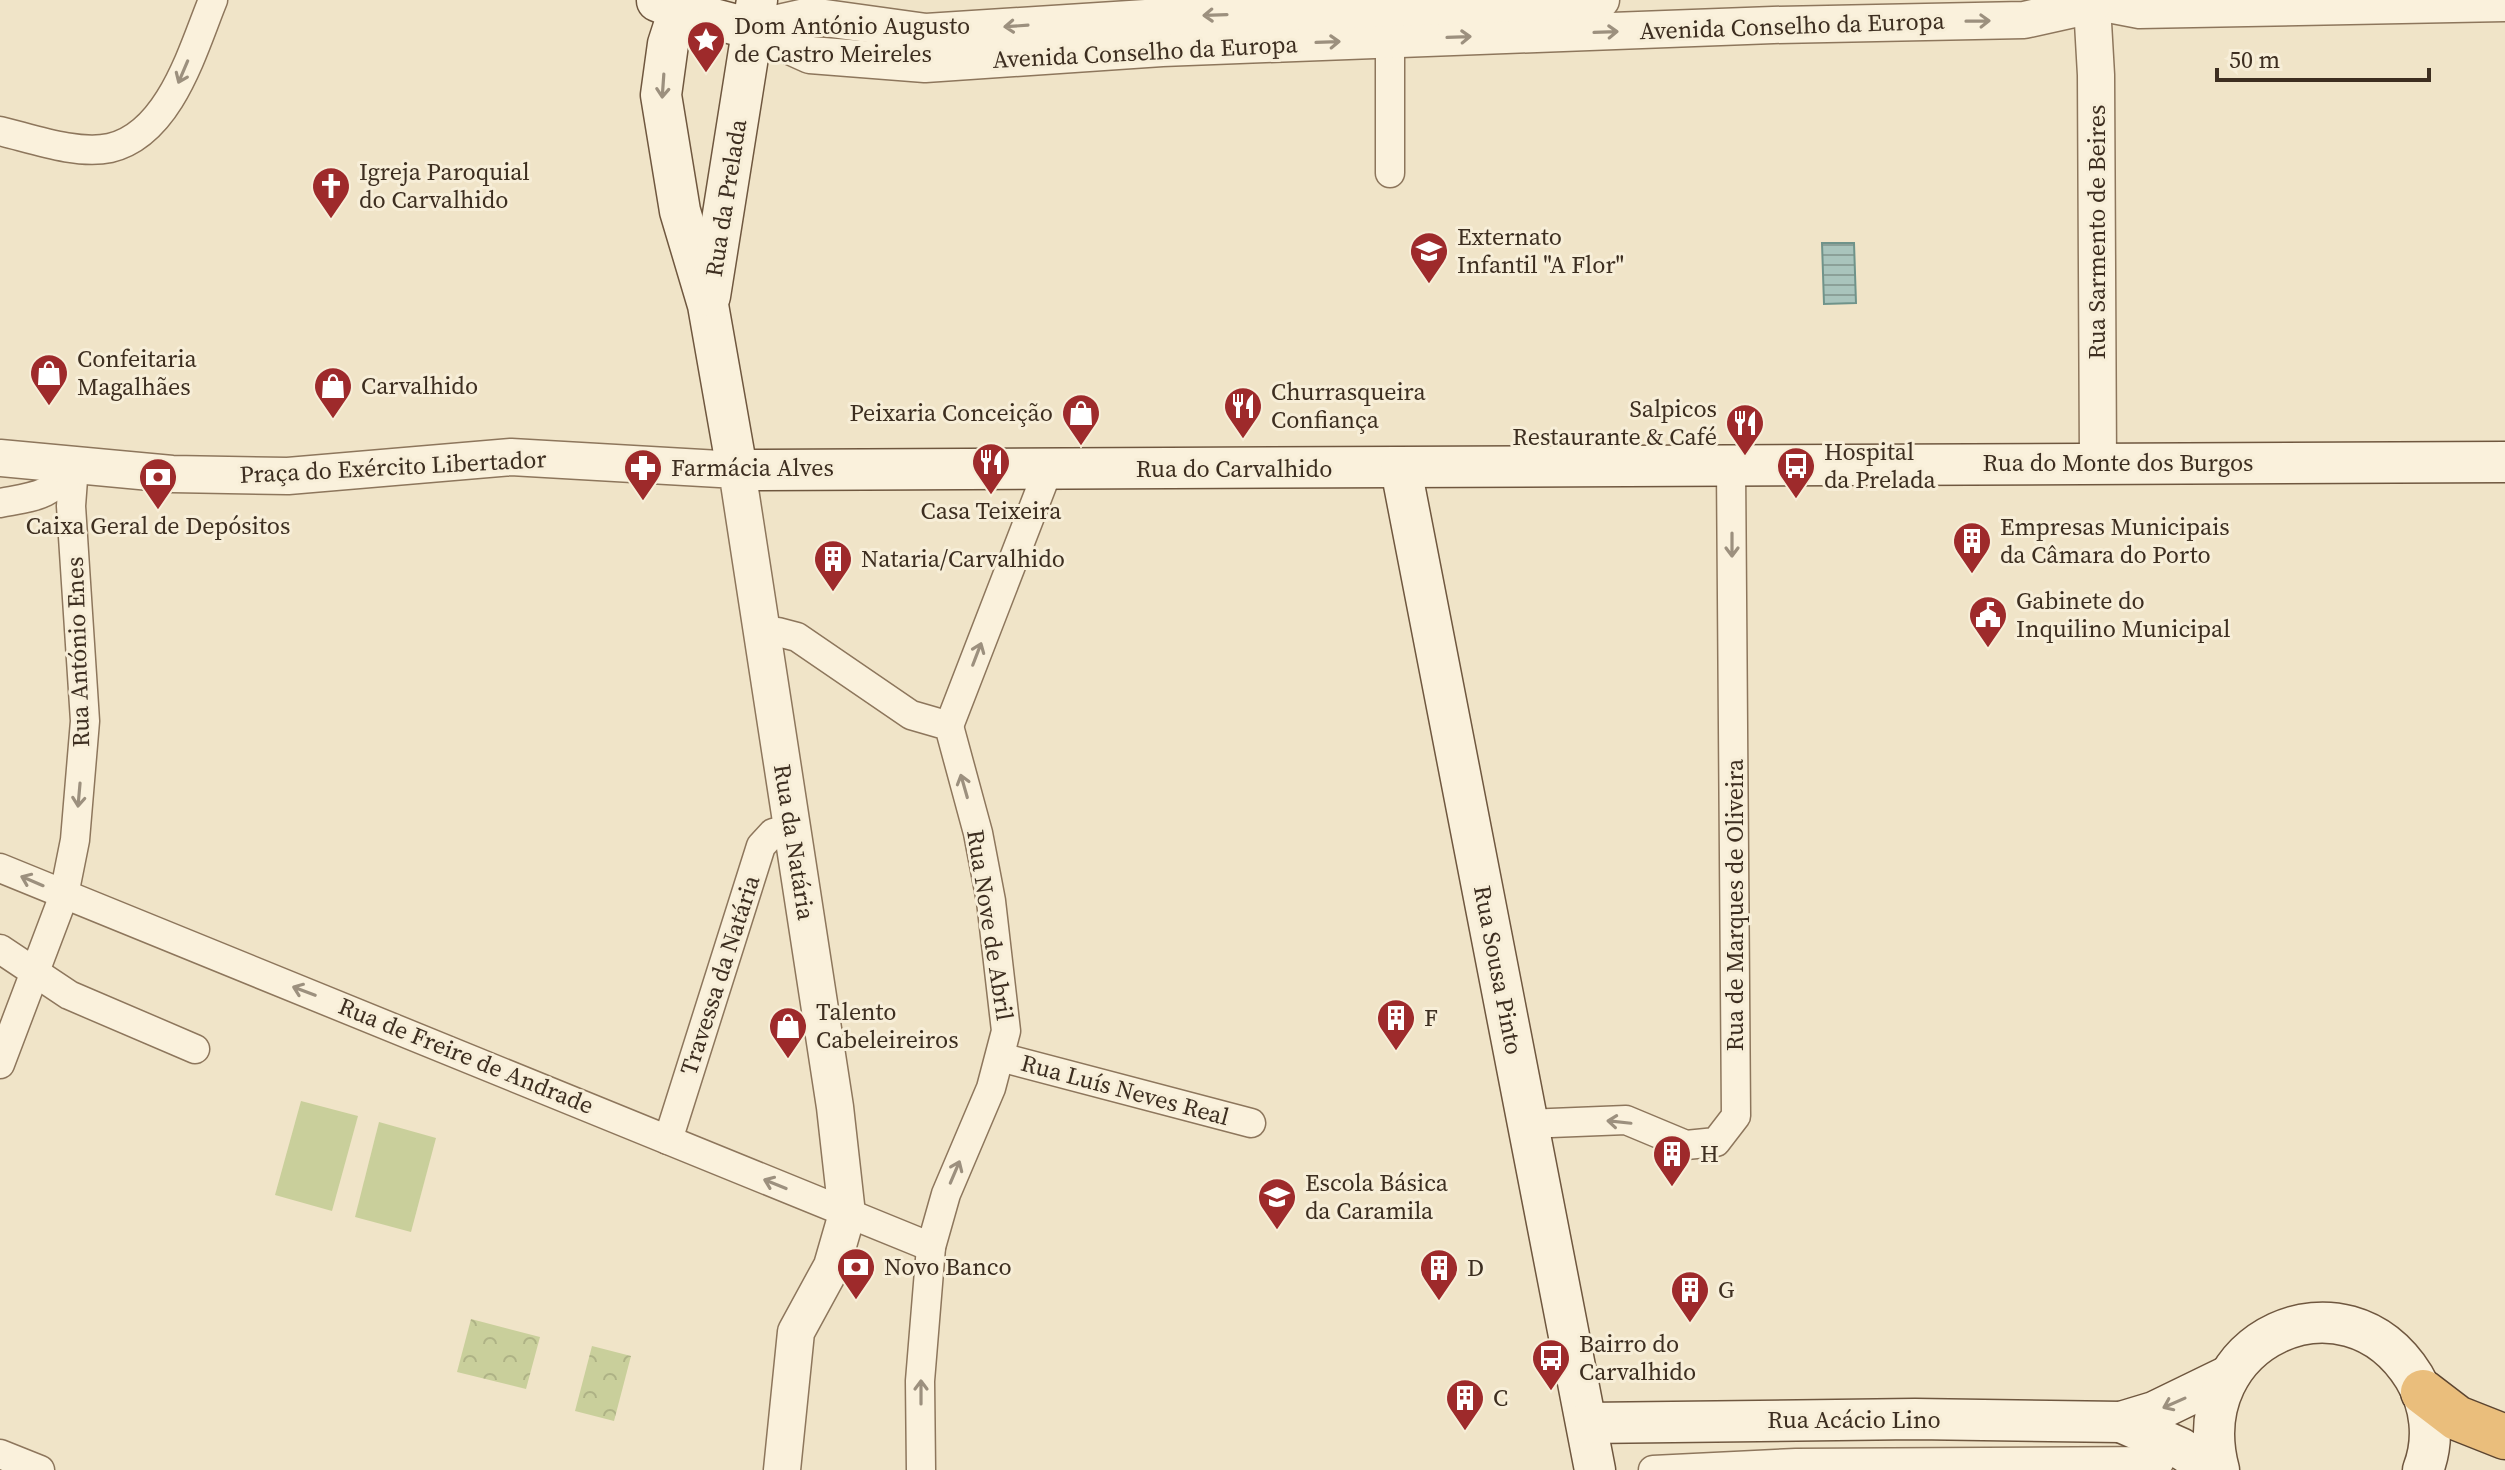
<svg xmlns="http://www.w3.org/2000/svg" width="2505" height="1470" viewBox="0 0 2505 1470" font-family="'Source Serif 4',serif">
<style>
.park{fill:url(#park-crowns)}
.pitch{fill:#c9cf9b}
.water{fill:url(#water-rules);stroke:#6f938a;stroke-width:2}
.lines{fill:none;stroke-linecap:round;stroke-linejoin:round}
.minor-casing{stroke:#8d765c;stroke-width:31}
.tertiary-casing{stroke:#8d765c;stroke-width:39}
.secondary-casing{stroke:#6f573f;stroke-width:43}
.trunk-casing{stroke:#5b4430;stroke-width:47}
.minor{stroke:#faf1dc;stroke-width:28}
.tertiary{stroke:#faf1dc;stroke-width:36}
.secondary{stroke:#faf1dc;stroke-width:40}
.trunk{stroke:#eabe7c;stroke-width:44}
.oneway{stroke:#9c907e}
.labels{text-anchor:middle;stroke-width:6;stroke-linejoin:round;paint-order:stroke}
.poi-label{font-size:24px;fill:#3d2e20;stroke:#f7eed8;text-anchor:start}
.street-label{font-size:24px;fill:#3d2e20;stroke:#f7eed8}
</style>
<defs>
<pattern id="park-crowns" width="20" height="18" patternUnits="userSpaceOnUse" patternTransform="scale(2)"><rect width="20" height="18" fill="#c9cf9b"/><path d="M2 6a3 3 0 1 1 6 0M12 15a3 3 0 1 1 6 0" fill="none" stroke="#aeb285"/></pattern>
<pattern id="water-rules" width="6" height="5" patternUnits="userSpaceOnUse" patternTransform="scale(2)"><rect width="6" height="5" fill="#a9c4bc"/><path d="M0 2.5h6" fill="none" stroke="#8ba098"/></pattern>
</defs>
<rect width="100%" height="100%" fill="#f0e4c8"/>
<g class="park">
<path d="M471 1319 540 1337 526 1389 457 1372Z"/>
<path d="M592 1346 631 1356 614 1421 575 1411Z"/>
</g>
<g class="pitch">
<path d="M301 1101 358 1116 332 1211 275 1195Z"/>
<path d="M379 1122 436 1138 411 1232 355 1217Z"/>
</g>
<path class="water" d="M1822 243H1854L1856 303 1824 304Z"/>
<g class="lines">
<g class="minor-casing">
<g id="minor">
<path d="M2091 0 2092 5 2139 14 2505 7"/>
<path d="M1390 40V173"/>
<path d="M0 131C33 139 77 155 110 148 170 134 193 49 213 0"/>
<path d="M0 503C37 496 49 497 74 466"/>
<path d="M762 634 778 632 797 637 911 715 949 726 978 833 991 901 1006 1031 991 1088 946 1194 931 1247 920 1381 921 1470"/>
<path d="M949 726 1048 470"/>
<path d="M0 868 931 1247"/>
<path d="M0 949 69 995 195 1049"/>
<path d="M1000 1057 1251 1123"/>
<path d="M0 1064 64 895 75 840 85 721 71 506 74 466"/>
<path d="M1526 1124 1626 1120 1686 1145 1716 1142 1736 1116 1731 467"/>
<path d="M668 1140 761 846 773 833 792 828"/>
<path d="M0 1454 40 1470"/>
<path d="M1653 1470 1796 1463 2160 1461"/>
</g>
</g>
<g class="tertiary-casing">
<g id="tertiary">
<path d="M2092 5 2096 75 2098 463"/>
<path d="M752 29 810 55 925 64 1162 48 1773 25 2024 20 2092 5"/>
<path d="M752 29 810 16 926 32 1161 17 1601 0"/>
<path d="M0 458 172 474 288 476 511 457 737 470 835 1107 847 1214 832 1266 796 1332 782 1470"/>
</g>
</g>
<g class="secondary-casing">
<g id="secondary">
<path d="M657 1 679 10 752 29"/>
<path d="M679 10 668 44 661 95 680 211 708 305 737 470 2505 462"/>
<path d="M710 296 757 0"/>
<path d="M1401 469 1595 1470"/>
<path d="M2121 1422 2180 1448 2213 1470"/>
<path d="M1587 1423 1915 1419 2121 1422 2154 1412 2224 1378"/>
<path d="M2219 1470C2184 1339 2345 1266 2414 1377 2431 1405 2435 1439 2423 1470"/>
</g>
</g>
<g class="trunk-casing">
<path id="trunk" d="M2423 1392 2457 1418 2505 1437"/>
</g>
<use href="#minor" class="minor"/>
<use href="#tertiary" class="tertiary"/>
<use href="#secondary" class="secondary"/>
<use href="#trunk" class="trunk"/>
</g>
<defs><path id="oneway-shaft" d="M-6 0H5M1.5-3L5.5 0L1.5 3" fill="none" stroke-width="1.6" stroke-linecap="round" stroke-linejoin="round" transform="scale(2)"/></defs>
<g class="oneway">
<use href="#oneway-shaft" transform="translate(1215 15) rotate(178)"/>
<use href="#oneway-shaft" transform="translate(1978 21) rotate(-1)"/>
<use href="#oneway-shaft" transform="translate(1016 26) rotate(176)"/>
<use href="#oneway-shaft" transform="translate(1606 32) rotate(-2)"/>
<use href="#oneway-shaft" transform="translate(1459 37) rotate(-2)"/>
<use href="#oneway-shaft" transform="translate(1328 42) rotate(-2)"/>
<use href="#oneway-shaft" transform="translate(183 72) rotate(113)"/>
<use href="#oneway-shaft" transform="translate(663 86) rotate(94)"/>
<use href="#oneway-shaft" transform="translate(1732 545) rotate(90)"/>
<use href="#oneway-shaft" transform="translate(977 654) rotate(-69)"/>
<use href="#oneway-shaft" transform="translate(964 786) rotate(-106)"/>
<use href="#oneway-shaft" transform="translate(79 795) rotate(95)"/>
<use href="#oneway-shaft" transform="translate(32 881) rotate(-157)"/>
<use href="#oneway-shaft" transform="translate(304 991) rotate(-159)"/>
<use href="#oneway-shaft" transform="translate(1619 1122) rotate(-174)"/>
<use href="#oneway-shaft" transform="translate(955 1172) rotate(-67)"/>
<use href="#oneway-shaft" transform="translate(775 1184) rotate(-158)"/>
<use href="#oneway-shaft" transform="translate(921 1392) rotate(-90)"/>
<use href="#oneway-shaft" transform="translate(2174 1403) rotate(156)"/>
</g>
<defs>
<g id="sight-pin" transform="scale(2)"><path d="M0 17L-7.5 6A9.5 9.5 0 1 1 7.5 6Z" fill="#9e2a2b" stroke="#f7eed8"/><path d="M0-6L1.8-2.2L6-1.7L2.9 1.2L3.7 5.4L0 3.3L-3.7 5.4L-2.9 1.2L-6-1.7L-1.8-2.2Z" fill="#fff"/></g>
<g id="church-pin" transform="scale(2)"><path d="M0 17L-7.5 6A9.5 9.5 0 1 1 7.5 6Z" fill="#9e2a2b" stroke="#f7eed8"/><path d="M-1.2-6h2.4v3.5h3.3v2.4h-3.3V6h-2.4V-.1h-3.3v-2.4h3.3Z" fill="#fff"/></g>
<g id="school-pin" transform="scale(2)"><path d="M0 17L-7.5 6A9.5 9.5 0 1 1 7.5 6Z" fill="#9e2a2b" stroke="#f7eed8"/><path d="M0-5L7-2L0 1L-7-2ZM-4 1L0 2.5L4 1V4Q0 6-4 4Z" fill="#fff"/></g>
<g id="shop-pin" transform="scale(2)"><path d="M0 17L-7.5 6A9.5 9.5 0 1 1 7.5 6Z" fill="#9e2a2b" stroke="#f7eed8"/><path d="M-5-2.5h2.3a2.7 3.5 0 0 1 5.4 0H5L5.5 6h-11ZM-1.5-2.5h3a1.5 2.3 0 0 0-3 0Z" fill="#fff"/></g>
<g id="restaurant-pin" transform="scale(2)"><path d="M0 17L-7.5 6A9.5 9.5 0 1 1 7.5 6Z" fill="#9e2a2b" stroke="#f7eed8"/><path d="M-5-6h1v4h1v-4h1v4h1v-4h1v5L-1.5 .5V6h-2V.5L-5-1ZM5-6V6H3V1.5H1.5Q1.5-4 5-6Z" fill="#fff"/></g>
<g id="bus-pin" transform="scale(2)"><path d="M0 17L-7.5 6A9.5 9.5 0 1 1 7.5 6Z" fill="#9e2a2b" stroke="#f7eed8"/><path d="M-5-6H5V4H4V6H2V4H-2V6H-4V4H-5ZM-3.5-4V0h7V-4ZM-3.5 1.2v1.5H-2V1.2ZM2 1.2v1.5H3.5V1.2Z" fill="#fff"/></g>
<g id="pharmacy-pin" transform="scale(2)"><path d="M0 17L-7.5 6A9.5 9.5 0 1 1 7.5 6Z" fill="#9e2a2b" stroke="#f7eed8"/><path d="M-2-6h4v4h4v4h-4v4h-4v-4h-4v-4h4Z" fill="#fff"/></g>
<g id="bank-pin" transform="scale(2)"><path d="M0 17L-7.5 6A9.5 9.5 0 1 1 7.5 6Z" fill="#9e2a2b" stroke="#f7eed8"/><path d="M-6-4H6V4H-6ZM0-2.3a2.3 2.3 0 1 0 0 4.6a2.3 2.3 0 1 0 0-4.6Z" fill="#fff"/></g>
<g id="building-pin" transform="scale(2)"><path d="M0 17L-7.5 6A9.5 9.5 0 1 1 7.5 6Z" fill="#9e2a2b" stroke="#f7eed8"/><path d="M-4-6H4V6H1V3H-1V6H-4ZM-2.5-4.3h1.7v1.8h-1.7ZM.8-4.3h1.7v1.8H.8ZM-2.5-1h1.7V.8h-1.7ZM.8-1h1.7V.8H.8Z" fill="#fff"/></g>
<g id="civic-pin" transform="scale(2)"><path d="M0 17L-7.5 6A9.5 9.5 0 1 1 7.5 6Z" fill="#9e2a2b" stroke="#f7eed8"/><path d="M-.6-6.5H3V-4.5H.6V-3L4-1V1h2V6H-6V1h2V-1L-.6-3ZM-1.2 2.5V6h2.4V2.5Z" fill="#fff"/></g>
</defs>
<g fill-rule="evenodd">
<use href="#sight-pin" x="706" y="40"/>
<use href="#church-pin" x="331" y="186"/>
<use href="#school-pin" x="1429" y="251"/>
<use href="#shop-pin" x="49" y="373"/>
<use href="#shop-pin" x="333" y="386"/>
<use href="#restaurant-pin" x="1243" y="406"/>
<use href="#shop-pin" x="1081" y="413"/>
<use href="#restaurant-pin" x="1745" y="423"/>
<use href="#restaurant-pin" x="991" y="462"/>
<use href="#bus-pin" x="1796" y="466"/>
<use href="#pharmacy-pin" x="643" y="468"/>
<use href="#bank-pin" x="158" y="477"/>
<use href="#building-pin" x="1972" y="541"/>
<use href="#building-pin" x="833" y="559"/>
<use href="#civic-pin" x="1988" y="615"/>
<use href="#building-pin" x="1396" y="1018"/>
<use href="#shop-pin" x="788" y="1026"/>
<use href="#building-pin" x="1672" y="1154"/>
<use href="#school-pin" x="1277" y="1197"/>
<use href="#bank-pin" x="856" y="1267"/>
<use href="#building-pin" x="1439" y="1268"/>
<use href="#building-pin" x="1690" y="1290"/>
<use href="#bus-pin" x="1551" y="1358"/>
<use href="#building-pin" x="1465" y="1398"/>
</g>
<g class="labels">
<g class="poi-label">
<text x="734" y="34">Dom António Augusto<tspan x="734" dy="28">de Castro Meireles</tspan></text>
<text x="359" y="180">Igreja Paroquial<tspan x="359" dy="28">do Carvalhido</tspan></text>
<text x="1457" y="245">Externato<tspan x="1457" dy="28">Infantil "A Flor"</tspan></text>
<text x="77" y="367">Confeitaria<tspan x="77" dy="28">Magalhães</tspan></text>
<text x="361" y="394">Carvalhido</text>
<text x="1271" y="400">Churrasqueira<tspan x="1271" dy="28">Confiança</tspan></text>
<text x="1717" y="417" text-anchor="end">Salpicos<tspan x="1717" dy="28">Restaurante &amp; Café</tspan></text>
<text x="1053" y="421" text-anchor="end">Peixaria Conceição</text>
<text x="1824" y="460">Hospital<tspan x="1824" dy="28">da Prelada</tspan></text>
<text x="671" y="476">Farmácia Alves</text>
<text x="991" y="519" text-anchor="middle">Casa Teixeira</text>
<text x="158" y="534" text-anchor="middle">Caixa Geral de Depósitos</text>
<text x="2000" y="535">Empresas Municipais<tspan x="2000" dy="28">da Câmara do Porto</tspan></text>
<text x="861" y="567">Nataria/Carvalhido</text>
<text x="2016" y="609">Gabinete do<tspan x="2016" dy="28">Inquilino Municipal</tspan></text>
<text x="816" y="1020">Talento<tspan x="816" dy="28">Cabeleireiros</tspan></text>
<text x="1424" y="1026">F</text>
<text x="1700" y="1162">H</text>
<text x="1305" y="1191">Escola Básica<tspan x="1305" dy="28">da Caramila</tspan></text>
<text x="884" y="1275">Novo Banco</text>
<text x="1467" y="1276">D</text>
<text x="1718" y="1298">G</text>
<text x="1579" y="1352">Bairro do<tspan x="1579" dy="28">Carvalhido</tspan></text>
<text x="1493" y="1406">C</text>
</g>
<g class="street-label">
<text transform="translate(1792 26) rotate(-2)" y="8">Avenida Conselho da Europa</text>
<text transform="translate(1145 52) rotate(-3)" y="8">Avenida Conselho da Europa</text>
<text transform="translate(726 198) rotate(-81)" y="8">Rua da Prelada</text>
<text transform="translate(2097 232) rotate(-90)" y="8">Rua Sarmento de Beires</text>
<text x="2118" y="471">Rua do Monte dos Burgos</text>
<text transform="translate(393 467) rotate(-3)" y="8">Praça do Exército Libertador</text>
<text x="1234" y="477">Rua do Carvalhido</text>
<text transform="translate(78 652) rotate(-92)" y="8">Rua António Enes</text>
<text transform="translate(794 842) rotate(81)" y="8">Rua da Natária</text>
<text transform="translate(1735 905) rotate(-90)" y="8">Rua de Marques de Oliveira</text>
<text transform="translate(990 925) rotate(81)" y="8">Rua Nove de Abril</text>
<text transform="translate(1498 970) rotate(79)" y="8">Rua Sousa Pinto</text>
<text transform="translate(720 975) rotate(-72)" y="8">Travessa da Natária</text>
<text transform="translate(466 1056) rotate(22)" y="8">Rua de Freire de Andrade</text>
<text transform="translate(1125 1090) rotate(15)" y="8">Rua Luís Neves Real</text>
<text x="1854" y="1428">Rua Acácio Lino</text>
</g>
</g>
<path d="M2217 68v12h212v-12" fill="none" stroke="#3d2e20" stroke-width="4"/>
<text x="2229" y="68" font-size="24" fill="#3d2e20" stroke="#f7eed8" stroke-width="6" paint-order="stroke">50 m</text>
</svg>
